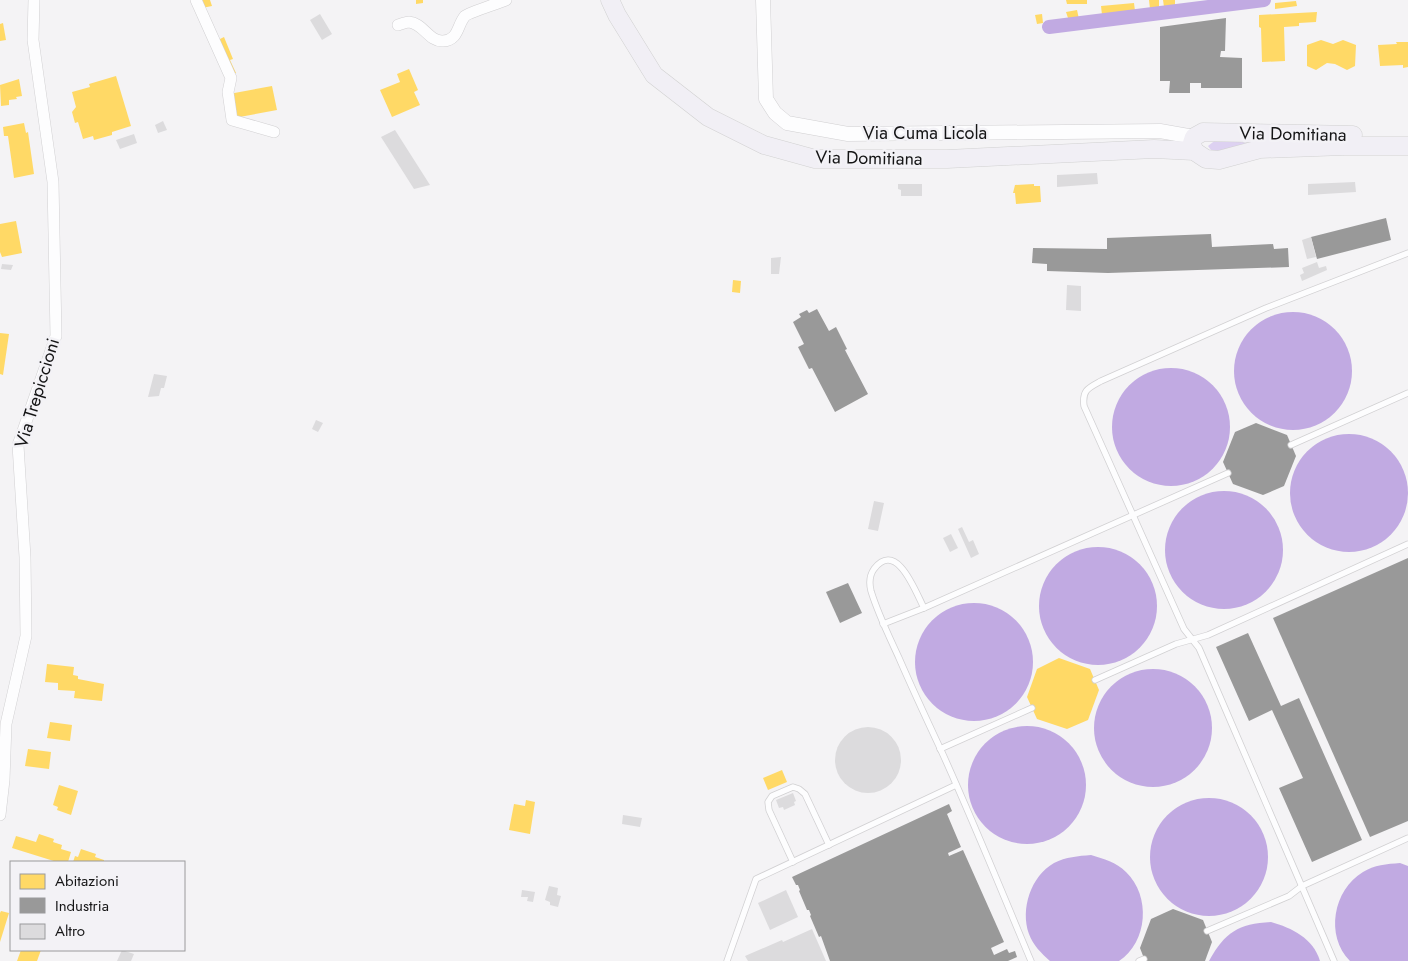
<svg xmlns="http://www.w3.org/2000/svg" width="1408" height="961" viewBox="0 0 1408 961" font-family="Jost,sans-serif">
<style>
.green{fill:#ddd1f1}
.water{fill:#c1aae2}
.homes{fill:#ffd966}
.industry{fill:#999}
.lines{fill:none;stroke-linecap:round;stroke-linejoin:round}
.canal{stroke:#c1aae2;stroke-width:14}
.building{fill:#dcdbdd}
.service-casing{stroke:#d1d0d2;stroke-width:7}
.minor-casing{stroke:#d1d0d2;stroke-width:12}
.tertiary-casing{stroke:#d1d0d2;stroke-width:15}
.primary-casing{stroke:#d1d1d1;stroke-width:19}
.service{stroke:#fdfdfe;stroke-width:5.5}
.minor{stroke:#fdfdfe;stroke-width:11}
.tertiary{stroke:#fdfdfe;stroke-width:14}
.primary{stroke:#f1eff5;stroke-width:18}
.labels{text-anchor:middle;stroke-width:5;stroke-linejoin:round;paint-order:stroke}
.street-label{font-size:18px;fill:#151516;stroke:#f3f2f6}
</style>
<rect width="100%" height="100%" fill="#f4f3f5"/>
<path class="green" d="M1217 139 1249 143C1237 148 1217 161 1208 146Z"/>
<g class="water">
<circle cx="1293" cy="371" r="59"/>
<circle cx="1171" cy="427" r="59"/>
<circle cx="1349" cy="493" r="59"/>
<circle cx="1224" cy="550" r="59"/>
<circle cx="1098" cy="606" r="59"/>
<circle cx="974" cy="662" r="59"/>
<circle cx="1153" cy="728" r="59"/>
<circle cx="1027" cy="785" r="59"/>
<circle cx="1209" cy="857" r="59"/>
<path d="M1091 855C1104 859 1116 862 1126 872 1151 896 1148 942 1119 961H1050C1041 953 1033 945 1029 934 1020 909 1031 876 1054 863 1066 857 1078 856 1091 855Z"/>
<path d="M1400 863 1408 866V961H1350C1325 936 1333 890 1363 872 1374 865 1387 864 1400 863Z"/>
<path d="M1271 922C1292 928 1313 938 1320 961H1209C1225 932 1238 924 1271 922Z"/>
</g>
<g class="homes">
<path d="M199 0H210L212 6 202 8Z"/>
<path d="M416 0H423V3L416 4Z"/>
<path d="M1066 0H1087V4H1067Z"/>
<path d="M1149 0H1159V8L1150 9Z"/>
<path d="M1163 0H1175V6L1164 7Z"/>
<path d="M1296 1 1297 6 1275 9V3Z"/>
<path d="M1134 3 1135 11 1102 15 1101 6Z"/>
<path d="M1077 10 1079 19 1069 21 1066 12Z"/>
<path d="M1317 12 1316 22 1299 23V26L1284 27 1285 61 1262 62 1261 28 1259 27V15Z"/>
<path d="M1042 14 1043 23 1037 24 1035 15Z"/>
<path d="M3 23 6 40 0 41V24Z"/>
<path d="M224 37 233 59 230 60 236 73 230 75 216 41Z"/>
<path d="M1321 40 1333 44 1343 40 1356 45 1355 66 1347 70 1335 64 1327 63 1316 70 1307 66V45Z"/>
<path d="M1396 42H1408V67L1403 68V65L1380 66 1378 45 1397 44Z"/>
<path d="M409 69 418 90 414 92 420 105 392 117 380 90 400 82 397 74Z"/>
<path d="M116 76 131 126 112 132V135L94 140 93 136 83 139 78 122 75 123 72 112 76 107 72 92 90 87 89 84Z"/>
<path d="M19 79 22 96 16 97 17 99 9 100V105L1 106 0 85Z"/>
<path d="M272 86 277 110 234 118 229 94Z"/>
<path d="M24 123 26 133 28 132 34 174 14 178 8 136H4L3 127Z"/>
<path d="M1034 184V186H1040L1041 202 1016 204 1015 193H1013L1015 185Z"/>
<path d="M16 221 22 253 2 257 0 252V224Z"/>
<path d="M733 280 741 281 740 293 732 292Z"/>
<path d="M0 333 9 334 3 375 0 374Z"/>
<path d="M1059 658 1090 669 1099 690 1088 720 1067 729 1037 719 1027 697 1037 669Z"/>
<path d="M47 664 74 667 73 675 78 676V679L104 684 102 701 74 698 75 691 58 690V683L45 682Z"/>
<path d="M50 722 72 725 70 741 47 738Z"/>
<path d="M28 749 51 752 49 769 25 766Z"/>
<path d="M782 770 787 782 768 790 763 778Z"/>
<path d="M59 785 78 791 71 815 57 810 58 807 53 805Z"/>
<path d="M526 800 535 802 530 834 509 830 514 804 525 806Z"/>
<path d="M39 834 54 839 53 842 62 845 61 849 71 852 68 862H57L12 848 16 836 36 842Z"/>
<path d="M81 849 96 854 95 857 104 860V862H73L75 856 78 857Z"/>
<path d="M1 911 9 913 0 942V913Z"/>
<path d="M21 950H41L37 961H17Z"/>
</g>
<g class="industry">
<path d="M1226 18 1225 51H1221L1220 57 1242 58V88H1201V83H1190V93H1169L1170 81H1160V27Z"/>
<path d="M1386 218 1391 240 1317 259 1311 237Z"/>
<path d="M1211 234 1212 247 1273 244 1274 249 1288 248 1289 267 1108 273 1047 271V264L1032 263 1033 248 1107 249V238Z"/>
<path d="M817 309 829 331 836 327 847 349 845 350 868 394 835 412 812 368 809 369 798 347 804 344 793 322 801 317 799 314 807 310 809 313Z"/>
<path d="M1256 423 1287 435 1296 456 1284 486 1263 495 1233 484 1223 462 1235 432Z"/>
<path d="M1408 558V821L1370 837 1273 618Z"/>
<path d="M848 583 862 613 840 623 826 592Z"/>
<path d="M1248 633 1281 706 1299 698 1362 840 1312 862 1279 788 1303 778 1272 710 1249 721 1216 647Z"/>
<path d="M949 804 952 811 947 814 961 847 948 853 949 856 963 850 1004 942 991 948 994 955 1007 949 1009 953 1015 951 1017 957 1008 961H830L821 936 819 937 810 916 811 915 809 910H807L799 891 800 890 798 885H796L792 877Z"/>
<path d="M1173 909 1203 920 1212 942 1205 961H1145L1140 948 1151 919Z"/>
</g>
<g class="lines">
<path class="canal" d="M1049 27 1264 0"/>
</g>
<g class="building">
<path d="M320 14 332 34 322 40 310 20Z"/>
<path d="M163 121 167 130 158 133 155 125Z"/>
<path d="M395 130 430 185 414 189 381 137Z"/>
<path d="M134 134 137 143 120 149 116 140Z"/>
<path d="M1097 173 1098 184 1057 187V175Z"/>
<path d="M1355 182 1356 192 1308 195V184Z"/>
<path d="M898 184H922V196H901V190L898 189Z"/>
<path d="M1311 237 1316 257 1307 259 1302 240Z"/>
<path d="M781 257 779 274H771V258Z"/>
<path d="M1317 262 1319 268 1326 266 1327 270 1302 281 1300 275 1304 273 1302 268Z"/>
<path d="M2 264 13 265 11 270 1 269Z"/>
<path d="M1067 285 1081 286V311L1066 310Z"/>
<path d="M154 374 167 376 164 388H161L159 396 148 397Z"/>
<path d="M316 420 323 423 318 432 312 429Z"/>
<path d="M874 501 884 503 878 531 868 529Z"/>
<path d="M962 527 969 542 973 540 979 554 971 558 958 529Z"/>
<path d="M951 534 958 548 950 552 943 538Z"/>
<circle cx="868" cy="760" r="33"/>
<path d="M793 793 796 801 794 802 795 805 784 810 783 807 779 808 776 800Z"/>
<path d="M623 815 642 818 640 827 622 824Z"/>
<path d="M549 886 558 888 557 895 561 896 558 907 550 905V902L545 900Z"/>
<path d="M522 890 535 892 533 902 527 901 528 897H521Z"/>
<path d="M786 890 798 917 770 930 758 903Z"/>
<path d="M812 929 826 961H748L745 956 782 940 783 942Z"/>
<path d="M122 950 134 954 131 961H117Z"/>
</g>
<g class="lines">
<g class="service-casing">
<g id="service">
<path d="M1291 445 1408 393"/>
<path d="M924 608C916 593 897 539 874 569 869 576 869 583 871 591 878 614 889 636 899 658 912 688 926 718 940 748 972 818 1001 890 1031 961"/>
<path d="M883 624 924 608 1228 473"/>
<path d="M1095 680 1176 644 1208 635 1408 544"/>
<path d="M940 749 1032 708"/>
<path d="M793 862 769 810 768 802 772 796 793 787 799 789 805 794 829 845"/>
<path d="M1207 931 1289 896 1302 886 1408 838"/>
<path d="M727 961 756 879 956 785"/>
<path d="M1139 961 1144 959"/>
<path d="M1334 961 1199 648 1184 629 1084 406C1082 390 1088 388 1101 381L1266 308 1408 253"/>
</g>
</g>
<g class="minor-casing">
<g id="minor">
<path d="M196 0 231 78 228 92 232 120 274 132"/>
<path d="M398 25C401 24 406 22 409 22 423 23 429 42 443 41 459 40 457 25 465 16 470 12 497 4 506 0"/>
<path d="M0 815 4 780 6 724 26 636 25 557 18 445 56 336 53 182 33 40 34 0"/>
</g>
</g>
<g class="tertiary-casing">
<path id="tertiary" d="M763 0 766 99 775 113 787 123 848 134 1160 131 1194 137"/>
</g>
<g class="primary-casing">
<g id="primary">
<path d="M610 0 617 15 654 75 708 117 764 145 815 159H947L1154 149 1194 151 1206 159 1219 160 1260 149 1344 146H1408"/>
<path d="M1194 151 1192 143 1194 137 1203 132 1353 135"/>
</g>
</g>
<use href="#service" class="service"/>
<use href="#minor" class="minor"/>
<use href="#tertiary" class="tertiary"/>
<use href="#primary" class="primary"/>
</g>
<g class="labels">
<g class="street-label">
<text x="925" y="139">Via Cuma Licola</text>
<text transform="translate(1293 134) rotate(1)" y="6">Via Domitiana</text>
<text transform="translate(869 158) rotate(1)" y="6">Via Domitiana</text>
<text transform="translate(37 393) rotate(-73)" y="6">Via Trepiccioni</text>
</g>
</g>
<rect x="10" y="861" width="175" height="90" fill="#f3f2f6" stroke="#9a9a9c"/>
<rect x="20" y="874" width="25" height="15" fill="#ffd966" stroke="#9a9a9c"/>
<text x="55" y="886" font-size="15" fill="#151516">Abitazioni</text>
<rect x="20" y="898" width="25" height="15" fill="#999999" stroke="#9a9a9c"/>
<text x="55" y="911" font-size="15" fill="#151516">Industria</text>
<rect x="20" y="924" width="25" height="15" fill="#dcdbdd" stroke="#9a9a9c"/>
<text x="55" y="936" font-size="15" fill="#151516">Altro</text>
</svg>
